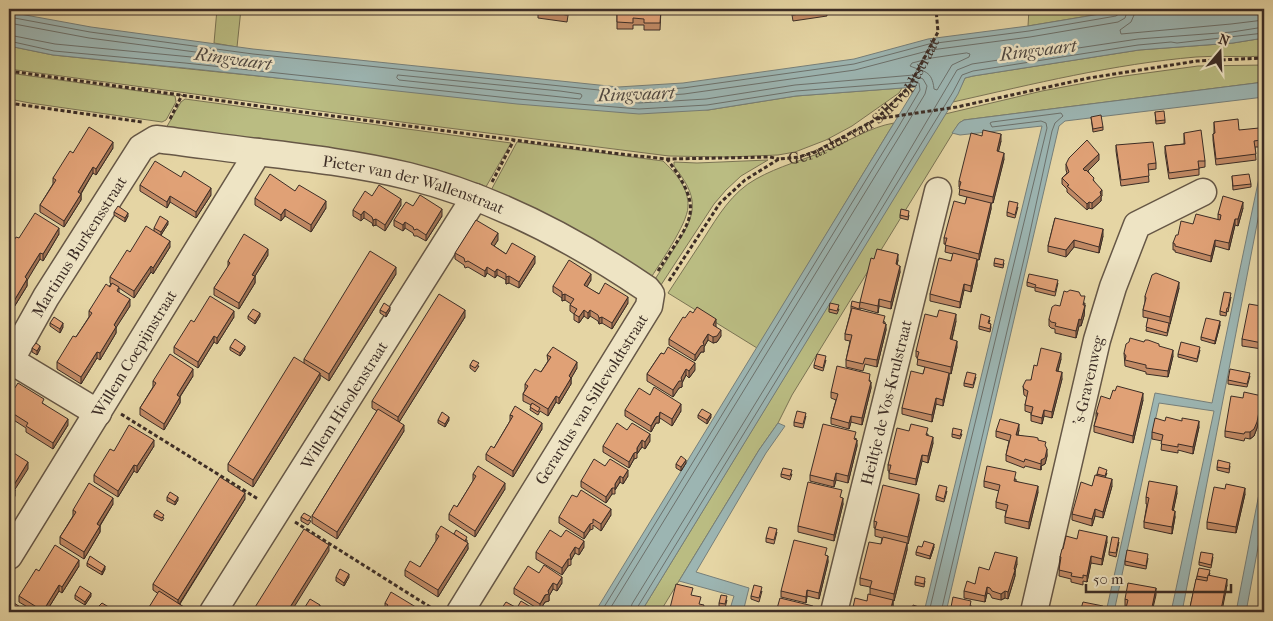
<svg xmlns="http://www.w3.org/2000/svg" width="1273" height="621" viewBox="0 0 1273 621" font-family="'IM FELL French Canon',serif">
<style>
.green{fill:#babc82;stroke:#7b7454}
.water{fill:#9cb5b2;stroke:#767f7a}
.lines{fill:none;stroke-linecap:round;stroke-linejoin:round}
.shore{stroke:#6c716c;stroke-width:1}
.minor-casing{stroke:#665746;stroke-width:29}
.path{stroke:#3c2d26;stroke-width:3;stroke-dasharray:4 2.5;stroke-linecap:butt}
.minor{stroke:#eee4c4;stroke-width:26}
.wall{fill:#c18a65;stroke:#3c2d26}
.shaded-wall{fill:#9d7153;stroke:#3c2d26}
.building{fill:#e0a176;stroke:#3c2d26}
.labels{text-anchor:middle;stroke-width:5;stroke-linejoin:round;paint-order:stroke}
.street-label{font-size:16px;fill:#3c2d26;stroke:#eee4c4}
.water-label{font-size:18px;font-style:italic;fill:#4f4842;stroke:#eee4c4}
</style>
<rect width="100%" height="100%" fill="#e5d5a4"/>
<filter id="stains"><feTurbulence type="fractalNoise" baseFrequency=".004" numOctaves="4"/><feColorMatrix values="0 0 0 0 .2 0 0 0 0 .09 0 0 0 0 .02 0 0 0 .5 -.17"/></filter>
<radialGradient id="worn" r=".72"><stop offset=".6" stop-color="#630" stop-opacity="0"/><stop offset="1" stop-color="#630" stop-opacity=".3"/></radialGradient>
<g class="green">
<path d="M217 9H241L237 47 214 43Z"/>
<path d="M1029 9H1130L1028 26Z"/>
<path d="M1264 38V56C1242 58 1218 55 1196 57 1114 64 1033 84 953 102L965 78 973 76 1139 50 1233 43Z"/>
<path d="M9 46 53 55 326 83 708 110 796 96 902 88 899 93 852 126 826 140 795 152 778 155 727 157 669 156 409 123 9 69Z"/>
<path d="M1264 65V82L964 120 959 123 792 395 778 423 759 450 660 612H641L945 114 1042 91 1117 77 1198 66Z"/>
<path d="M9 73 175 96 176 102 166 120 162 122 30 103 9 99Z"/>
<path d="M185 99 511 143 483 192 162 135 181 102Z"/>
<path d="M894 123 757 348 668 293C680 275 692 256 704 238 718 216 732 192 756 179 779 166 804 160 827 150 850 141 870 127 894 123Z"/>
<path d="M517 142 663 161C675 172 689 188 688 207 687 225 659 264 649 281L489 194Z"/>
<path d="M768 160 741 176 726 190 714 204 659 288 652 284C661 270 669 257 677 244 698 211 698 197 674 166V162L697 163Z"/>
</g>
<g class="water">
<path d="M1130 9H1264V38L1233 43 1139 50 973 76 965 78 958 94 641 612H595L916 87 796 96 708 110 639 114 517 104 185 68 53 55 9 46V12L91 27 253 49 618 87 683 83 854 59 928 39 1028 26Z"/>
<path d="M1264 82V97L1065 121 1059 126 946 612H924L1042 126 960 135 952 133 959 123 964 120Z"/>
<path d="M1264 154V188L1182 612H1171L1214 411 1159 403 1114 612H1106L1155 393 1212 403Z"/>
<path d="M778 423 785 426 766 453 696 572 749 588 743 612H729L734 596 679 581 759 450Z"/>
<path d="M1264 468V515L1246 612H1236Z"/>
</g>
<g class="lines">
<g class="shore">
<path d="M1135 9 1134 15 1131 22 1120 30 1121 34 1231 24 1264 20"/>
<path d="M9 17 90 32 253 54 618 92 683 88 854 64 929 44 1029 31 1116 16 1120 13 1121 9"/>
<path d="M9 23 89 38 203 53 205 56 202 58 55 44 9 35"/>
<path d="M9 41 54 51 185 63 518 99 639 109 707 105 796 91 914 82 919 83 920 90 899 126 601 612"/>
<path d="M967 53 970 54 969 57 952 65 937 90 934 89C932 70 924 72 910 66L912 63 932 58Z"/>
<path d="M398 75 560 91 581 94 582 96 580 99 399 80 397 78Z"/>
<path d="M608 612 904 129 925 94 927 86 923 79 914 75 795 85 706 99 639 103 629 102V98L684 94 855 70 931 50 1030 37 1118 22 1125 18 1128 9"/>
<path d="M630 612 632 604 872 214 957 70 972 64 1138 39 1232 32 1264 27"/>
<path d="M637 612V608L953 92 962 75 973 71 1138 45 1171 42 1177 43 1264 33"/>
<path d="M929 612 1047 128 1046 123 1041 121 992 127 990 123 992 122 1061 113 1063 116 1055 123 1052 131 1027 246 941 612"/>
</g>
<g class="minor-casing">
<g id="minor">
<path d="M10 360 98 413"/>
<path id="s2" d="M9 363 46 297 141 148 156 139C190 143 224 148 258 152 308 158 358 164 408 176 493 197 575 240 647 289L651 294 649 306 460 612"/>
<path id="s3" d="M9 556 258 152"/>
<path id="s4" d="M213 612 475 197"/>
<path id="s5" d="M834 612 938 191"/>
<path id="s6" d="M1034 612 1097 340 1113 287 1137 225 1203 192"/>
</g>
</g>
<g class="path">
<path d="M9 71 273 108 620 154 667 159 770 157 779 159"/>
<path d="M9 103 142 122"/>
<path d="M170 119 182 95"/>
<path d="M876 119 957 107 1089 78 1197 61 1264 58"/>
<path d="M492 182 514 140"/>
<path d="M658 271C689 221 708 213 667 159"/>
<path id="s1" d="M669 281 720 203 745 180 779 159 799 157 815 152 875 120 909 87 938 32 936 9"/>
<path d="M121 414 258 499"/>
<path d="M295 522 438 612"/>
</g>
<use href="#minor" class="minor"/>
</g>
<g class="wall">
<path d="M55 9H65V10Z"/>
<path d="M329 9H345L339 14H334Z"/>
<path d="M435 9H446L445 11 435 10Z"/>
<path d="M478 9H494V10Z"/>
<path d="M538 9H569L567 22 538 18Z"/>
<path d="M617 9H661L660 30H644V25H633V29H617Z"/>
<path d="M791 9H826L827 16 793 21Z"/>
<path d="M1155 112 1165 120V123L1156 124Z"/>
<path d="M1091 117 1103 127V130L1093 132Z"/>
<path d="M1214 122 1239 130 1261 140V147H1255L1256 160 1216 165 1213 140V134L1214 133Z"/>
<path d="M1184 133 1205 161V167L1199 168V175L1169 179 1165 153V146L1184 144Z"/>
<path d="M1001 141 998 152 1004 159 993 203H991V209L979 260H977V266L971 292 964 290 960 308 930 301V294L951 261 953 254 945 252 946 244H944V238L965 204 967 197 959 195 960 188 959 187V181Z"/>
<path d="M1116 145 1156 163V169L1148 170 1149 182 1121 186 1116 151Z"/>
<path d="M113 148 96 175 93 173 81 194V200L64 227 40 212V205L53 184V178L73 153Z"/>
<path d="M1099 160 1088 171 1094 181 1102 196 1101 197V201L1092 209 1089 208 1087 210 1067 192V189L1062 184V178L1067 173 1066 170V164Z"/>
<path d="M1232 176 1251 184V187L1233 190Z"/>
<path d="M140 185 211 195 196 218 170 202 167 208 140 191Z"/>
<path d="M295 191 326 208 311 232 285 216 281 221 255 205V198Z"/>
<path d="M372 196 401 205 385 231 376 225 373 226 372 223 364 218 361 221 353 216V210Z"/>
<path d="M413 206 442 216 426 241 417 236H414L413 233 405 228 403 231 394 226V220Z"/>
<path d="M1018 207 1015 218 1007 216V212Z"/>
<path d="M1243 208 1238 226 1235 225 1229 250 1215 246 1211 262 1175 252V250H1173V243L1178 235 1193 224 1218 220V214Z"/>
<path d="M114 212 128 216 125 222 114 215Z"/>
<path d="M900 215H909L908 220 900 218Z"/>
<path d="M1055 218 1103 236 1099 253 1074 247 1066 257 1048 252V246Z"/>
<path d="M168 224 161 235 170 247 153 274 151 272 134 298 119 288V292L130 306 116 327V333L100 360 97 358 81 384 57 369V362L76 337 89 317V311L111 284 110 283V277L130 252 154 231V228Z"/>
<path d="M1264 228V255L1260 254V248Z"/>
<path d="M59 234 43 261 40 259 27 279V286L11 312 9 311V249L19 238Z"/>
<path d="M498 240 494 246 506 254 535 263 519 288 509 283 506 284V280L497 275 495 278 487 273 485 277 468 267 465 268 464 265 455 259V253Z"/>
<path d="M268 255 255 276V283L239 309 214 295V288L228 267V261Z"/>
<path d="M874 259 898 260 897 265 900 272 891 309 879 306 878 313 860 308V310L885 322 886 330 877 367 865 364 863 371 846 367V360L850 341 845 340V334L851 310V306L860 303Z"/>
<path d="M994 263H1004L1003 268 994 266Z"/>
<path d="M396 274 329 381 320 375V379L253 487 228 471V464L304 363V359Z"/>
<path d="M591 280 586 287 599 294 628 303 612 329 602 323 599 324 598 321 590 316 588 319 584 316 579 323 574 320V314L570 311V305L571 304 565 300 562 301V298L553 292V286Z"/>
<path d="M1027 282 1058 283 1055 296 1035 291V288L1027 286Z"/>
<path d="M1179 288 1167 336 1146 331 1148 318 1143 317V310L1145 302V296Z"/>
<path d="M1231 297 1228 312 1227 311 1226 316 1220 315V311Z"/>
<path d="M1264 301V347H1263L1262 349 1242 346V339L1261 306Z"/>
<path d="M1085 303 1084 316 1081 326H1079L1076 338 1055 333V329L1051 328 1049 326V319L1060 306Z"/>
<path d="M829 309H839L837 314 829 312Z"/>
<path d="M380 310H390L386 317 380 313Z"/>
<path d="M248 316H260L255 324 248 319Z"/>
<path d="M234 317 217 344 214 342 198 368 174 353V347L194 322Z"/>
<path d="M465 317 399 422 404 431 337 539 312 523V516L377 411 372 408V401Z"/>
<path d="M937 317 956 321 952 340 957 347 951 374 949 373V379L943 406 936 404 932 422 902 414V408L923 374 925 367 917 365 918 358 916 357V351Z"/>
<path d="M685 318 716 326V327L721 336 717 342 713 343 708 340 704 347V352H701L695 361 669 345V339Z"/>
<path d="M990 320 989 323 991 327 990 332 979 329V326Z"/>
<path d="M50 323 63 327 60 333 50 326Z"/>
<path d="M1220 325 1215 344 1201 340V337Z"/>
<path d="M1159 346 1173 356 1168 377 1146 374V372L1125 366 1124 353Z"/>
<path d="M230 347 245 349 240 356 230 350Z"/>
<path d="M32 348 40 349 37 355 32 352Z"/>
<path d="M1200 350 1197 362 1178 357V354Z"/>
<path d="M661 353 695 370 689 378 686 375 682 383V387L679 388 673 397 647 381V374Z"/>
<path d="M547 355 577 368 571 378V384L559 404 556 402 548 416 540 411 538 415 530 410 531 405 523 401V394L525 390V384L541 372 548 361Z"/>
<path d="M1061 359 1058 371 1062 379 1052 418 1044 416 1042 424 1031 421V413L1025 411V405L1027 397 1024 395 1023 386 1031 380 1037 366Z"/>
<path d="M826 360 823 371 814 368V365Z"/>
<path d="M470 365 479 366 475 372 470 368Z"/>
<path d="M193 376 180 397V403L164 430 140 415V408L153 387V381Z"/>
<path d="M1250 376 1247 387 1228 384V380Z"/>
<path d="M976 377 973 388 964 386V383Z"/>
<path d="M870 380 871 388 862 425 851 422 849 429 831 424V418L836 400 831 398V392Z"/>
<path d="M650 395 681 411 672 426 660 418 659 423H656L651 432 625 416V410Z"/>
<path d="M9 397 44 404 68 425 53 449 26 432V428L9 417Z"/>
<path d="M1110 399 1143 400 1133 443 1094 432V426L1096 418V413Z"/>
<path d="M1262 402 1257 428 1254 436 1250 439 1245 438 1244 441 1225 437V431Z"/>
<path d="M510 415 542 429 513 477 486 460V454L494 448 510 421Z"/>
<path d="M698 415 711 417 707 424 698 418Z"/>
<path d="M806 416 803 428 794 426V422Z"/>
<path d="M438 420H449L445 427 438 423Z"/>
<path d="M1199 427 1193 454 1178 450V453L1161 450 1162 441 1152 439V432Z"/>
<path d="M627 430 650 441 645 449 642 447 637 454V458L634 459 629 468 603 452V446Z"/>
<path d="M1019 430 1018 435 1038 440 1046 447 1047 456 1045 464 1041 466V470L1025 466 1024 468 1006 461V455L1009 441 996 437V431Z"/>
<path d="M909 431 928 434V436L933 443 928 463 922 461 916 485 889 479V471H888V465Z"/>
<path d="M952 434H962L960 439 952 437Z"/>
<path d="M856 438 857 446 848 483 836 480 834 487 810 481V475Z"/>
<path d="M154 446 137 473 134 471 118 497 94 482V475L114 451Z"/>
<path d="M686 463 681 471 676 468V464Z"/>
<path d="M605 466 628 476 623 484 620 482 615 490V494H612L606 503 581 487V481Z"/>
<path d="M1230 466 1229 473 1217 470V467Z"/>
<path d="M1107 473 1105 478 1112 486 1103 518 1095 516 1092 526 1072 520V514L1092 486 1097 474Z"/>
<path d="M473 474 505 489 475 537 449 520V514L457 507 473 481Z"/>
<path d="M781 474H792L790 480 781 477Z"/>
<path d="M1016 479V481L1038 492 1029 529 1005 523V517L1006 511 996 508V502L999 491 984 487V481Z"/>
<path d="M947 491 944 502 936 500V496Z"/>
<path d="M1177 493 1173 511 1175 517 1172 534 1144 528V522L1147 504H1146V497Z"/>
<path d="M1245 494 1236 533 1207 529V522Z"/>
<path d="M167 497 178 500 175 505 167 501Z"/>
<path d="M841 498 843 504 834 541 798 532V526Z"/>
<path d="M245 499 180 604 184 612 153 590V584Z"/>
<path d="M919 500 908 544 907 543V550L894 601 893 600V606L867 601 870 595V587L860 585V578L881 544 882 538 875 536V528H874V521Z"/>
<path d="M113 504 100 526V532L84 559 60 544V537L73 516V510Z"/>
<path d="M154 514 164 518 162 521 154 517Z"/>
<path d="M611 515 601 531 593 525V529L590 530 584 539 559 523V517Z"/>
<path d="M301 517 311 521 308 525 301 521Z"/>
<path d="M777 532 774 544 766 542V538Z"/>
<path d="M436 534H454L467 540V542L468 549 438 597 405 576V570L420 567 436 541Z"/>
<path d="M561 537 584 547 579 555 575 553 571 560V565L568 566 562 575 536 559V552Z"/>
<path d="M1077 539 1107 542 1102 565 1091 563 1087 582 1083 581V585L1071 582V579L1059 576 1060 557 1063 549Z"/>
<path d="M1119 542 1116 557 1109 555V552Z"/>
<path d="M922 547H934L930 559 916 555V552Z"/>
<path d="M827 555 828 562 819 599 807 596 806 603 781 597V591Z"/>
<path d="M1213 557 1211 568 1199 565V562Z"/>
<path d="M1148 558 1146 569 1125 565V561Z"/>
<path d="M87 563 105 569 102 575 87 566Z"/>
<path d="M1017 564 1015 570V576L1008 599 1005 598 1001 600 992 598 990 594 987 593 985 602 964 598V591L975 584 989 570Z"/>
<path d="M79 566 62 593 59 591 46 612H36L19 602V596L39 571Z"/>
<path d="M539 573 562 583 557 591 553 589 549 596V601L545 602 540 610 514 594V588Z"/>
<path d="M1210 573 1209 576 1227 585 1221 612H1189L1197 576Z"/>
<path d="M336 577H349L344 586 336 581Z"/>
<path d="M925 581 924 587 915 585V582Z"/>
<path d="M762 591 759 602 751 599V596Z"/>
<path d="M75 595 91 596 85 605 75 599Z"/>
<path d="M1156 595 1127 606H1125V599Z"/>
<path d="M727 600 725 608 719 606V603Z"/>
<path d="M385 603 424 612 385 609Z"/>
<path d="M971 605 970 610 980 612H961L951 610V607Z"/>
<path d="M99 606 117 612H104L99 609Z"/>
<path d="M305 607 320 609 318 612H308L305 611Z"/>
</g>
<g class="shaded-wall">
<path d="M339 9H345L339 14Z"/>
<path d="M1001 134V141L997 158V151Z"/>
<path d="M113 142V148L96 175V169Z"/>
<path d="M12 149V156L9 161V155Z"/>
<path d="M1004 153V159L993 203V197Z"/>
<path d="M1099 154V160L1083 176V169Z"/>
<path d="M93 167V173L78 198V192Z"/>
<path d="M211 188V195L196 218V212Z"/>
<path d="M1102 190V196L1101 197V201L1092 209V203Z"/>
<path d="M81 194V200L64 227V221Z"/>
<path d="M170 196V202L167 208V202Z"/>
<path d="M401 199V205L385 231V225Z"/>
<path d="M326 201V208L311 232V225Z"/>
<path d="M1089 202V208L1087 210V204Z"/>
<path d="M1243 202V208L1238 226V219Z"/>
<path d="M991 203V209L979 260V254Z"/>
<path d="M285 209V216L281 221V215Z"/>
<path d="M442 209V216L426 241V235Z"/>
<path d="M364 211V218L361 221V215Z"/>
<path d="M128 213V216L125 222V218Z"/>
<path d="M376 219V225L373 226V220Z"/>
<path d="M1235 219V225L1229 250V243Z"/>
<path d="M168 221V224L161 235V232Z"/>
<path d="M405 222V228L403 231V225Z"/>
<path d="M59 228V234L43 261V254Z"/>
<path d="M1103 229V236L1099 253V247Z"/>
<path d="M498 233V240L491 251V244Z"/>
<path d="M1074 240V247L1066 257V250Z"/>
<path d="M1215 240V246L1211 262V256Z"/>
<path d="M170 241V247L153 274V268Z"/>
<path d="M268 249V255L252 281V275Z"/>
<path d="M40 253V259L25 284V277Z"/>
<path d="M898 254V260L896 271V264Z"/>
<path d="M535 256V263L519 288V282Z"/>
<path d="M977 259V266L971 292V286Z"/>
<path d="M151 266V272L134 298V291Z"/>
<path d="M900 266V272L891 309V302Z"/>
<path d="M396 267V274L329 381V374Z"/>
<path d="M487 267V273L485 277V271Z"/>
<path d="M497 269V275L495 278V272Z"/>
<path d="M591 274V280L584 292V285Z"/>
<path d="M255 276V283L239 309V303Z"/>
<path d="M509 276V283L506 284V277Z"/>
<path d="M27 279V286L11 312V306Z"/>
<path d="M1179 282V288L1170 324V317Z"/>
<path d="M964 284V290L960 308V302Z"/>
<path d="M565 294V300L562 301V295Z"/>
<path d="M628 297V303L612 329V323Z"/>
<path d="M130 299V306L114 331V325Z"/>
<path d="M879 299V306L878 313V306Z"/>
<path d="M1085 305 1084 316 1081 326V320Z"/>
<path d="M390 307V310L386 317V313Z"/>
<path d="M465 310V317L398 424V417Z"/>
<path d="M584 310V316L579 323V317Z"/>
<path d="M590 310V316L588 319V313Z"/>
<path d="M234 311V317L217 344V338Z"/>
<path d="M260 313V316L255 324V321Z"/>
<path d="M956 314V321L950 346V339Z"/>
<path d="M602 317V323L599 324V318Z"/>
<path d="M716 319V326L713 332V325Z"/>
<path d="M1079 319V326L1076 338V331Z"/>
<path d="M1220 321V325L1215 344V341Z"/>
<path d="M63 323V327L60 333V329Z"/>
<path d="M886 324V330L877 367V360Z"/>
<path d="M116 327V333L100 360V353Z"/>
<path d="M721 330V336L717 342 713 343V337Z"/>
<path d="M708 334V340L704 347V352H701L695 361V355Z"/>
<path d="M214 336V342L198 368V362Z"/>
<path d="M957 341V347L951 374V367Z"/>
<path d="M40 346V349L37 355V351Z"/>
<path d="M245 346V349L240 356V353Z"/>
<path d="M1173 350V356L1168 377V371Z"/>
<path d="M97 352V358L81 384V377Z"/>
<path d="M1061 353V359L1056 377V371Z"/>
<path d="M577 362V368L569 382V376Z"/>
<path d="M695 363V370L689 378V371Z"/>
<path d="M193 369V376L177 401V395Z"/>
<path d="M686 369V375L682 383V387L679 388 673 397V390Z"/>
<path d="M1062 372V379L1052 418V412Z"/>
<path d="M320 373V379L253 487V480Z"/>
<path d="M949 373V379L943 406V400Z"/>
<path d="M571 378V384L559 404V398Z"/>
<path d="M871 382V388L862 425V418Z"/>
<path d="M1143 393V400L1133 443V436Z"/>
<path d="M556 396V402L548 416V409Z"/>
<path d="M1262 396V402L1257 428 1254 436 1250 439V432Z"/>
<path d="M180 397V403L164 430V424Z"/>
<path d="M936 398V404L932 422V415Z"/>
<path d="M681 404V411L672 426V419Z"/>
<path d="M1044 410V416L1042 424V418Z"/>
<path d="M660 412 659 423H656L651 432V426Z"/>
<path d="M711 414V417L707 424V420Z"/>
<path d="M851 416V422L849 429V423Z"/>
<path d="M449 417V420L445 427V424Z"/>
<path d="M68 419V425L53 449V443Z"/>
<path d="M1199 421V427L1193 454V447Z"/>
<path d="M542 423V429L513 477V471Z"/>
<path d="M1019 424V430L1016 441V435Z"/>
<path d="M404 425V431L337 539V532Z"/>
<path d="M650 434V441L645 449V442Z"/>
<path d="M933 437V443L928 463V456Z"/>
<path d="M154 440V446L137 473V466Z"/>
<path d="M642 440V447L637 454V448Z"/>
<path d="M857 440V446L848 483V476Z"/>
<path d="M1047 449V456L1045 464 1041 466V470V460Z"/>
<path d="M634 453V459L629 468V462Z"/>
<path d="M922 455V461L916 485V479Z"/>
<path d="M686 460V463L681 471V467Z"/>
<path d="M28 462V469L12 494V488Z"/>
<path d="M134 465V471L118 497V491Z"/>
<path d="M628 470V476L623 484V478Z"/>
<path d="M836 473V480L834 487V481Z"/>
<path d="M620 476V482L615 490V484Z"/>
<path d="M1112 479V486L1103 518V512Z"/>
<path d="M505 483V489L475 537V531Z"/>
<path d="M1038 486V492L1029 529V522Z"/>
<path d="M1177 486V493L1172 517V510Z"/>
<path d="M612 488V494L606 503V497Z"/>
<path d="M1245 488V494L1236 533V527Z"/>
<path d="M15 490V496L9 506V500Z"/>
<path d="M245 493V499L178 606V600Z"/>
<path d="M919 494V500L908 544V537Z"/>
<path d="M178 497V500L175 505V502Z"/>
<path d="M113 498V504L97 530V524Z"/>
<path d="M843 498V504L834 541V535Z"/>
<path d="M611 509V515L601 531V524Z"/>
<path d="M1095 509V516L1092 526V519Z"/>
<path d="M1175 511V517L1172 534V527Z"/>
<path d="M590 524V530L584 539V533Z"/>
<path d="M100 526V532L84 559V552Z"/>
<path d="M1107 536V542L1102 565V559Z"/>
<path d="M584 541V547L579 555V549Z"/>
<path d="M468 543V549L438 597V590Z"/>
<path d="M907 543V550L894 601V594Z"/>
<path d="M934 544V547L930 559V556Z"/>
<path d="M329 545V551L291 612H287Z"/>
<path d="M575 547V553L571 560 570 555Z"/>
<path d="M828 556V562L819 599V593Z"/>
<path d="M1091 556V563L1087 582V576Z"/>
<path d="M1017 557V564L1014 575 1015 570V576L1008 599V592Z"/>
<path d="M568 559V566L562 575V568Z"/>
<path d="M79 560V566L62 593V587Z"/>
<path d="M105 566V569L102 575V572Z"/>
<path d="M349 574V577L344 586V583Z"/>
<path d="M562 577V583L557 591V585Z"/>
<path d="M1227 579V585L1222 611 1221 612H1218Z"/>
<path d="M553 583V589L549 596V601L545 602 540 610V604Z"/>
<path d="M59 585V591L46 612H43V611Z"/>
<path d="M987 587V593L985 602V596Z"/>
<path d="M1156 588V595L1152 612H1151Z"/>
<path d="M807 590V596L806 603V597Z"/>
<path d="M1005 591V598L1001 600V594Z"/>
<path d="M91 593V596L85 605V602Z"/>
<path d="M893 600V606L891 612H890Z"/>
<path d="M320 605V609L318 612H315Z"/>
</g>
<g class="building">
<path d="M538 9H568L567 15 538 11Z"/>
<path d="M617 9H661L660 23H644V19L633 18V23L617 22Z"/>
<path d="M792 9H826L827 10 793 15Z"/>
<path d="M1164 111 1165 120 1156 121 1155 112Z"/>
<path d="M1101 115 1103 127 1093 129 1091 117Z"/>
<path d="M1238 119 1239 130 1259 128 1261 140 1254 141 1256 154 1216 159 1213 134 1215 133 1214 122Z"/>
<path d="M89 127 113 142 96 169 93 167 78 192 81 194 64 221 40 205 56 180 53 178 70 151 73 153Z"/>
<path d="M983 130 1001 134 997 151 1004 153 993 197 959 189 961 182 959 181 971 133 982 136Z"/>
<path d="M1201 130 1205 161H1198L1199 169 1169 173 1165 146 1185 144 1184 133Z"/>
<path d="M1087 140 1099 154 1083 169 1085 171 1086 170 1094 178 1093 180 1102 190 1100 192 1101 195 1092 203 1089 202 1087 204 1067 186 1069 185 1062 178 1069 172 1066 164 1069 158Z"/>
<path d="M1153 142 1156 163 1148 164 1149 176 1121 180 1116 145Z"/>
<path d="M9 147 12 149 9 155Z"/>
<path d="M155 161 181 177 184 171 211 188 196 212 170 196 167 202 140 185Z"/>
<path d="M270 174 295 191 299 185 326 201 311 225 285 209 281 215 255 198Z"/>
<path d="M1249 174 1251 184 1233 186 1232 176Z"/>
<path d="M379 185 401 199 385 225 376 219 373 220 372 217 364 211 361 215 353 210 365 191 372 196Z"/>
<path d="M420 195 442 209 426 235 417 229 414 230 413 227 405 222 403 225 394 220 406 202 413 206Z"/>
<path d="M1223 196 1243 202 1238 219H1235L1229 243 1215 240 1211 256 1175 246V244L1173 243 1176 235H1178L1181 221 1193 224 1196 214 1220 220 1221 215 1218 214Z"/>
<path d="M967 197 991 203 979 254 945 245 947 238H944L954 201 965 204Z"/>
<path d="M1009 201 1018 203 1015 215 1007 212Z"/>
<path d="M118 206 128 213 125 218 114 212Z"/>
<path d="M901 209 909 211 908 217 900 215Z"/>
<path d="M35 213 59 228 43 254 40 253 25 277 27 279 11 306 9 305V249L16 237 19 238Z"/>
<path d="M160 216 168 221 161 232 154 228Z"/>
<path d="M1055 218 1103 229 1099 247 1074 240 1066 250 1048 246Z"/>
<path d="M476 220 498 233 491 244 506 254 512 243 535 256 519 282 509 276 506 277V274L497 269 495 272 487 267 485 271 468 261 465 262 464 258 455 253Z"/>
<path d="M146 226 170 241 153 268 151 266 134 291 110 277 127 250 130 252Z"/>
<path d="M1264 228V248H1260Z"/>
<path d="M244 234 268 249 252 275 255 276 239 303 214 288 230 263 228 261Z"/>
<path d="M877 249 898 254 896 264 900 266 891 302 879 299 878 306 860 302 871 258 874 259Z"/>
<path d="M370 251 396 267 329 374 304 359Z"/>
<path d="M953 253 977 259 971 286 964 284 960 302 930 294 939 258 951 261Z"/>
<path d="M995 258 1004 260 1003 265 994 263Z"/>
<path d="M569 260 591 274 584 285 599 294 605 283 628 297 612 323 602 317 599 318 598 315 590 310 588 313 584 310 579 317 574 314 577 309 570 305 574 299 565 294 562 295V292L553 286Z"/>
<path d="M1156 273 1179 282 1170 317 1143 310 1146 298 1145 296 1152 275Z"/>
<path d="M1029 274 1058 280 1055 292 1035 287 1036 285 1027 282Z"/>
<path d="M112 283 119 287 117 291 130 299 114 325 116 327 100 353 97 352 81 377 57 362 73 336 76 337 92 313 89 311 106 284 110 287Z"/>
<path d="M1070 290 1079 292 1081 296H1085L1083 305H1085L1084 309 1081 320 1079 319 1076 331 1055 326 1056 323 1051 322 1049 319 1052 307 1055 305 1060 306 1064 291 1067 292Z"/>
<path d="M1224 292 1231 293 1228 308H1227L1226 313 1220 311Z"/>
<path d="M439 294 465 310 398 417 372 401Z"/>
<path d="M210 296 234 311 217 338 214 336 198 362 174 347 191 320 194 322Z"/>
<path d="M852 301 860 303 859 309 851 306Z"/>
<path d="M1262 301H1264V341L1263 340 1262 343 1242 339 1249 304 1261 306Z"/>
<path d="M384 303 390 307 386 313 380 310Z"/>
<path d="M830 303 839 305 837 311 829 309Z"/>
<path d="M697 307 716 319 713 325 721 330 717 336 713 337 708 334 703 342 704 345 701 346 695 355 669 339 683 317 685 318 690 311 693 313Z"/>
<path d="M852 308 885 316 883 323 886 324 877 360 865 358 863 364 846 360 852 335 845 334Z"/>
<path d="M253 309 260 313 255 321 248 316Z"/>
<path d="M939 310 956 314 950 339 957 341 951 367 917 359 919 352 916 351 925 314 937 317Z"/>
<path d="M981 314 990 317 988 323 991 324 990 329 979 326Z"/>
<path d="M54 317 63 323 60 329 50 323Z"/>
<path d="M1148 318 1169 323 1167 333 1146 327Z"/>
<path d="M1206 318 1220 321 1215 341 1201 337Z"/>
<path d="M1130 338 1144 342 1145 340H1148L1159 344V346L1173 350 1168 371 1146 368V365L1125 360 1126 356 1124 353 1126 344 1129 342Z"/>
<path d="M235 339 245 346 240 353 230 347Z"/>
<path d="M1181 342 1200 347 1197 359 1178 354Z"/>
<path d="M36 343 40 346 37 351 32 348Z"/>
<path d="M553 347 577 362 569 376 571 378 559 398 556 396 548 409 523 394 528 386 525 384 535 369 541 372 551 357 547 355Z"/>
<path d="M668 347 695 363 689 371 686 369 681 378 682 381H679L673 390 647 374 661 353 664 354Z"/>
<path d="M1041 348 1061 353 1056 371 1062 372 1052 412 1044 410 1042 418 1031 415 1033 407 1025 405 1028 391 1024 389 1023 386 1026 380H1031L1034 365 1037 366Z"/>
<path d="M170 354 193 369 177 395 180 397 164 424 140 408 156 383 153 381Z"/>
<path d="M817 354 826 356 823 368 814 365Z"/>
<path d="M294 357 320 373 253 480 228 464Z"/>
<path d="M473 360 479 363 475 368 470 365Z"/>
<path d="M837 366 870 374 869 381 871 382 862 418 851 416 849 423 831 418 838 394 831 392Z"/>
<path d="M925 367 949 373 943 400 936 398 932 415 902 408 911 371 923 374Z"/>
<path d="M1230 369 1250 373 1247 384 1228 380Z"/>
<path d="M967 372 976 374 973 385 964 383Z"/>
<path d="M18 383 44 399 42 403 68 419 53 443 26 426 28 423 9 411V397Z"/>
<path d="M1117 386 1143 393 1133 436 1094 426 1098 413H1096L1101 396 1110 399 1113 390 1115 391Z"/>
<path d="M654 387 681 404 672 419 660 412 659 416 656 417 651 426 625 410 639 388 650 395Z"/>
<path d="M1244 392 1262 396 1257 422 1254 429 1250 432H1245L1244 434 1225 431 1231 396 1243 398Z"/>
<path d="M532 403 540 408 538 412 530 407Z"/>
<path d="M515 406 542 423 513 471 486 454 491 446 494 448 513 416 510 415Z"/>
<path d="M378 409 404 425 337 532 312 516Z"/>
<path d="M702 409 711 414 707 420 698 415Z"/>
<path d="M797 411 806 413 803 424 794 422Z"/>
<path d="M442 412 449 417 445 424 438 420Z"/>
<path d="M1166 417 1182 421V418L1199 421 1193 447 1178 444V447L1161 444 1163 435 1152 432 1155 418 1165 421Z"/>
<path d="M1000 419 1019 424 1016 435 1034 437 1038 438V440L1046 442 1045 445 1047 449 1045 458 1041 460V464L1025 459 1024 462 1006 455 1011 435 996 431Z"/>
<path d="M617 423 627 430 632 423 650 434 645 442 642 440 637 448V452L634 453 629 462 603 446Z"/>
<path d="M823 424 856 432 854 439 857 440 848 476 836 473 834 481 810 475Z"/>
<path d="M911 424 928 428 926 435 933 437 928 456 922 455 916 479 889 473 891 465H888L897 428 909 431Z"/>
<path d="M129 425 154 440 137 466 134 465 118 491 94 475 110 449 114 451Z"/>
<path d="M953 428 962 430 960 436 952 434Z"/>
<path d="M9 450 28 462 12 488 15 490 9 500Z"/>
<path d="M681 456 686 460 681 467 676 464Z"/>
<path d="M594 459 605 466 610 459 628 470 623 478 620 476 615 484V488H612L606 497 581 481Z"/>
<path d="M1218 460 1230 463 1229 469 1217 467Z"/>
<path d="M478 466 505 483 475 531 449 514 454 505 457 507 476 476 473 474Z"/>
<path d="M987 466 1016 472 1014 481 1038 486 1029 522 1005 517 1008 505 996 502 1000 485 984 481Z"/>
<path d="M1099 467 1107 470 1105 476 1097 474Z"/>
<path d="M783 468 792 470 790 476 781 474Z"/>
<path d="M1095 475 1112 479 1103 512 1095 509 1092 519 1072 514 1081 482 1092 486Z"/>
<path d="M220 477 245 493 178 600 153 584Z"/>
<path d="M1149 481 1177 486 1172 510 1175 511 1172 527 1144 522 1149 498 1146 497Z"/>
<path d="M808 482 842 490 840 497 843 498 834 535 798 526Z"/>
<path d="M89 483 113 498 97 524 100 526 84 552 60 537 76 512 73 510Z"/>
<path d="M1226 484 1245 488 1236 527 1207 522 1214 487 1225 489Z"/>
<path d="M883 485 919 494 908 537 875 529 877 522 874 521Z"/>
<path d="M939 485 947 487 944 499 936 496Z"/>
<path d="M581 490 611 509 601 524 593 519V523L590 524 584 533 559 517 572 495 577 497Z"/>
<path d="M170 492 178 497 175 502 167 497Z"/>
<path d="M157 510 164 515 162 518 154 514Z"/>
<path d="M304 513 311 517 308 521 301 517Z"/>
<path d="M441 526 468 543 438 590 405 570 410 561 420 567 439 536 436 534Z"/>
<path d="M769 527 777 529 774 540 766 538Z"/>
<path d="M304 529 329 545 287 612H252Z"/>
<path d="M456 530 467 537 465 541 454 534Z"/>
<path d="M550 530 561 537 566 530 584 541 579 549 575 547 570 555 571 559H568L562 568 536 552Z"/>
<path d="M1079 530 1107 536 1102 559 1091 556 1087 576 1083 575V578L1071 576 1072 573 1059 570 1061 557H1060L1062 549H1063L1066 536 1077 539Z"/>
<path d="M883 537 907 543 894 594 870 588 872 581 860 578 869 542 881 544Z"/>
<path d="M1112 537 1119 538 1116 553 1109 552Z"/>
<path d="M794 540 827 548 825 555 828 556 819 593 807 590 806 597 781 591Z"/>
<path d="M924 541 934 544 930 556 916 552 918 546 922 547Z"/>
<path d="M55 545 79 560 62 587 59 585 43 611 19 596 36 569 39 571Z"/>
<path d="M1127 550 1148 554 1146 566 1125 561Z"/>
<path d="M995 552 1017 557 1014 569 1015 570 1008 592 1005 591 1001 594 992 591 990 588 987 587 985 596 964 591 967 581 975 584 979 567 989 570Z"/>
<path d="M1201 552 1213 554 1211 565 1199 562Z"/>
<path d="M90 556 105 566 102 572 87 563Z"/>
<path d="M544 565 562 577 557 585 553 583 548 591 549 594 545 595 540 604 514 588 528 566 539 573Z"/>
<path d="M1199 568 1210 570 1208 578 1197 576Z"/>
<path d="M340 569 349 574 344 583 336 577Z"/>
<path d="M1208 575 1227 579 1222 605 1218 612H1189L1196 579 1207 581Z"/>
<path d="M916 576 925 578 924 584 915 582Z"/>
<path d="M1128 583 1156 588 1151 612H1125L1128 600 1125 599Z"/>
<path d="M676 584 693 588 691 595 701 597 699 604 704 605 702 612H669Z"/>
<path d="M754 585 762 587 759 598 751 596Z"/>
<path d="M80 586 91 593 85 602 75 595Z"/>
<path d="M159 591 184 607 181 612H146Z"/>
<path d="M391 592 424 612H383L388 605 385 603Z"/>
<path d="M868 594 893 600 890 612H852L855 598 867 601Z"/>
<path d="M721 595 727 596 725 604 719 603Z"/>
<path d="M953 597 971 601 969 611 951 607Z"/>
<path d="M780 598 813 606 811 612H776Z"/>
<path d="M310 599 320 605 315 612H313L305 607Z"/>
<path d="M521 601 539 612H499L506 602 517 608Z"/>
<path d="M1083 602 1103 606 1101 612H1080Z"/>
<path d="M14 603 28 612H9Z"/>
<path d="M102 603 117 612H109L99 606Z"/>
<path d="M913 605 919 607 918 612 912 611Z"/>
<path d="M1052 608 1060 610 1061 608 1072 610 1076 611 1075 612H1050H1051Z"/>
<path d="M969 610 980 612H969Z"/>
</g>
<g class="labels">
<g class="street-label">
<text dy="6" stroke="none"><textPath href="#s1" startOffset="275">Gerardus van Sillevoldtstraat</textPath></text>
<text dy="6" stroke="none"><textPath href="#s2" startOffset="532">Pieter van der Wallenstraat</textPath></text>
<text dy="6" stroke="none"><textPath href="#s2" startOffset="136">Martinus Burkensstraat</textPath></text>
<text dy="6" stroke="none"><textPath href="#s3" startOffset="238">Willem Coepijnstraat</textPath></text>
<text dy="6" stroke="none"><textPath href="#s6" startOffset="238">'s-Gravenweg</textPath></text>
<text transform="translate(591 399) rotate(-58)" y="6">Gerardus van Sillevoldtstraat</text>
<text dy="6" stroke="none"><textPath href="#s5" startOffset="216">Heiltje de Vos-Krulstraat</textPath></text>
<text dy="6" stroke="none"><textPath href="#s4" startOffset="245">Willem Hioolenstraat</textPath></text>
</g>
<g class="water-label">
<text transform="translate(1038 50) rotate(-7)" y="6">Ringvaart</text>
<text transform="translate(233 59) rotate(8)" y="6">Ringvaart</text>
<text transform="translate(636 94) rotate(-2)" y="6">Ringvaart</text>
</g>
</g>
<rect width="1273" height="621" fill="none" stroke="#e5d5a4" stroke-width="30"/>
<rect x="10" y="10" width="1253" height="601" fill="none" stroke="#3c2d26" stroke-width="2.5"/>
<rect x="15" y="15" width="1243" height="591" fill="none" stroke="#3c2d26"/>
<g transform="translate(1220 52) rotate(19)" stroke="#eee4c4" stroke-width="4" paint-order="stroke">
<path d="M0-4L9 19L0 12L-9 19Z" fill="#3c2d26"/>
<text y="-8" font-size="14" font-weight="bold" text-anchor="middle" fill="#3c2d26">N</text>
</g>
<path d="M1086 584v8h145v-8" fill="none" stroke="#3c2d26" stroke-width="2.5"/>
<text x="1093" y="584" font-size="15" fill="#3c2d26" stroke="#eee4c4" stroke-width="4" paint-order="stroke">50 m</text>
<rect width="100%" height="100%" filter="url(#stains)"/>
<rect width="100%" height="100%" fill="url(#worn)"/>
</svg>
